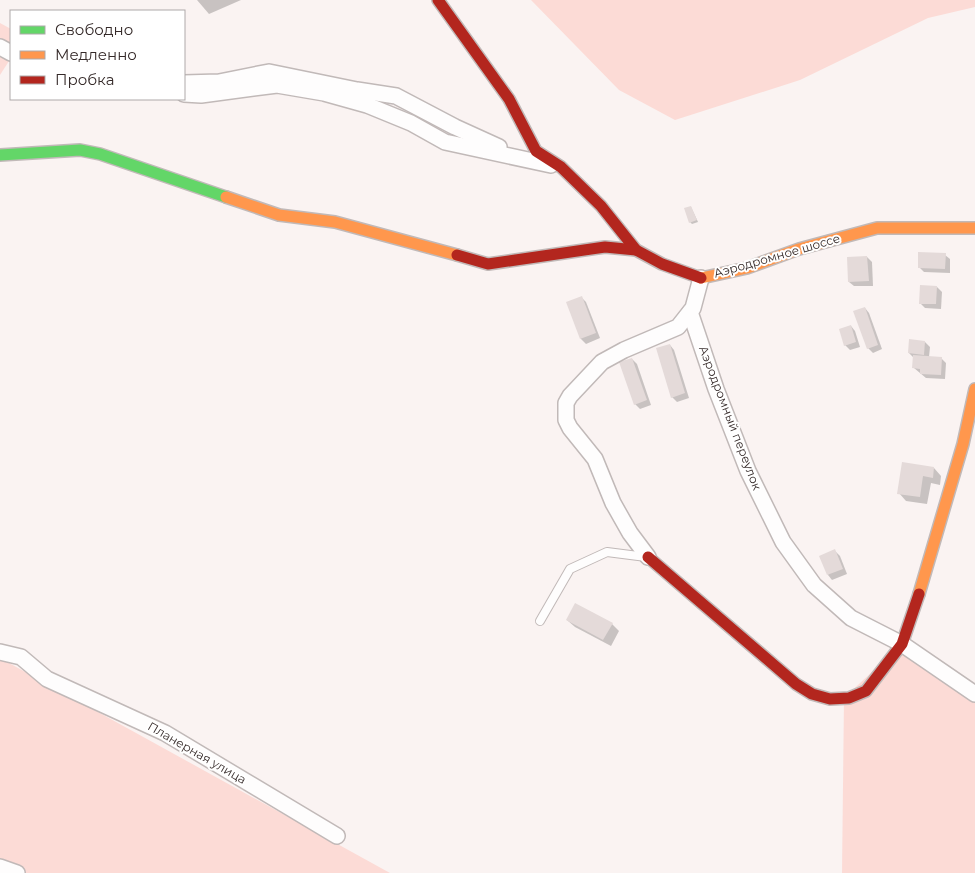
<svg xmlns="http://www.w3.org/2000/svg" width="975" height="873" viewBox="0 0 975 873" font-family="Montserrat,sans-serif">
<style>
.green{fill:#fcdbd6}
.shadow{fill:#0003}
.building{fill:#e4dad9}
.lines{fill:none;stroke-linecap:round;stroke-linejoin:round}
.lane-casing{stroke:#c1b9b8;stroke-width:10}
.street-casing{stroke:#c1b9b8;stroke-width:18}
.fast-casing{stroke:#c1b9b8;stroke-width:14}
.slow-casing{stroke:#c1b9b8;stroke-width:14}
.jam-casing{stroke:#c1b9b8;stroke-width:14}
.lane{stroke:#fefdfd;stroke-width:8}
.street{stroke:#fefdfd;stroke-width:15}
.fast{stroke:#63d668;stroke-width:11}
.slow{stroke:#ff974d;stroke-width:11}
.jam{stroke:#b3261e;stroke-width:11}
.labels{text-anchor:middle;stroke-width:4;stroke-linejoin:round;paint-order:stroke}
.street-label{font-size:12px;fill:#342928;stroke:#fff}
</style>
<rect width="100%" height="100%" fill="#faf3f2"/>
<g class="green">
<path d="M531 0H975V7L928 18 800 80 675 120 619 90Z"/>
<path d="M0 23 11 29V58L0 75Z"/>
<path d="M902 644 975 694V873H842L844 698Z"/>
<path d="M0 658 390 873H10L0 868Z"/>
</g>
<g class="shadow">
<path d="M197 0H241L209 14Z"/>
<path d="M691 207 698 222 692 224 690 222Z"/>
<path d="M945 255 950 259V273L924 272 919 267Z"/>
<path d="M867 257 872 262 873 286H854L849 282Z"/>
<path d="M937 287 942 292 941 309 925 308 920 303Z"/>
<path d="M581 297 586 302 600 338 586 344 581 339 568 303Z"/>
<path d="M865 308 869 313 882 349 873 353 868 348Z"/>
<path d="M851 326 855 331 860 347 850 350 845 345Z"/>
<path d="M925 342 930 347 929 357 941 358 946 363 945 379 926 378 914 368V358L909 353Z"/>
<path d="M670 345 674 350 689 398 677 402 672 397Z"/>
<path d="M632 359 637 364 651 405 640 409 635 404Z"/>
<path d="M934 468 941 476 940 485 931 483 927 504 906 501 899 493Z"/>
<path d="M835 551 840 556 847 574 832 580 828 575Z"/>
<path d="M567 620 612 624 619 631 611 646 575 627Z"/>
</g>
<g class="building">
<path d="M691 206 697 220 689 223 684 208Z"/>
<path d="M918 252 946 253 945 269 918 268Z"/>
<path d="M867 256 869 281 848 282 847 257Z"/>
<path d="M920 285 937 286 936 304H919Z"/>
<path d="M582 296 596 333 580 339 566 302Z"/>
<path d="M865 307 878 345 867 349 853 311Z"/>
<path d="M851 325 856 342 844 346 839 329Z"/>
<path d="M909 339 925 341 924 355 908 353Z"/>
<path d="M670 344 685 393 671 398 656 348Z"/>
<path d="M913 355 942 357 941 375 920 374V369L912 368Z"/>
<path d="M632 358 647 400 634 405 619 362Z"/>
<path d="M902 462 934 467 933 478 923 476 920 497 897 494Z"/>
<path d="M835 549 843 569 827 575 819 556Z"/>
<path d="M575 603 613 623 603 640 566 620Z"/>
</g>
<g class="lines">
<g class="lane-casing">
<path id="lane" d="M540 621 570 569 607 552 646 557"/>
</g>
<g class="street-casing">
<g id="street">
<path d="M0 47 11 53"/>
<path d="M184 83 219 82 269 72 357 90 396 96 455 127 499 147"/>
<path d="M184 94 201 95 277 85 324 93 367 105 411 123 445 142 551 165"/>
<path d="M690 312 716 389 748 471 783 542 814 585 851 618 902 644 975 694"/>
<path d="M648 557 630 533 613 503 595 459 570 428 566 420V403L570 396 602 362 624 350 678 327 693 308 701 278"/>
<path d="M0 652 21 657 47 679 165 733 337 836"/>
<path d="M0 867 17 873"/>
</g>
</g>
<g class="fast-casing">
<path id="fast" d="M0 155 80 150 100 154 226 197"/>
</g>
<g class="slow-casing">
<g id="slow">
<path d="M226 197 279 215 335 222 457 255"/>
<path d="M701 278 747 268 799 249 877 228H975"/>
<path d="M919 594 963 444 975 389"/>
</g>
</g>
<g class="jam-casing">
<g id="jam">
<path d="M438 0 509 99 536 151 561 167 601 206 636 250 662 264 701 278"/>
<path d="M457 255 488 264 605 247 636 250"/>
<path d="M648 557 796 684 812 694 830 699 849 698 866 691 902 644 919 594"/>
</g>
</g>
<use href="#lane" class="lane"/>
<use href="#street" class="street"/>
<use href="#fast" class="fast"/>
<use href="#slow" class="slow"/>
<use href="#jam" class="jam"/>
</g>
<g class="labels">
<g class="street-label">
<text transform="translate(777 256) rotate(-16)" y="4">Аэродромное шоссе</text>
<text transform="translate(730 418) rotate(69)" y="4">Аэродромный переулок</text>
<text transform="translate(197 753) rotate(30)" y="4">Планерная улица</text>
</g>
</g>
<rect x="10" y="10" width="175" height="90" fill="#ffffff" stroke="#aea9a9"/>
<rect x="20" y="26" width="25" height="8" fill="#63d668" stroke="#aea9a9"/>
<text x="55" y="35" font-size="15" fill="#342928">Свободно</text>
<rect x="20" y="51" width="25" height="8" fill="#ff974d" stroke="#aea9a9"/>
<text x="55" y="60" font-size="15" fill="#342928">Медленно</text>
<rect x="20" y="76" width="25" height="8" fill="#b3261e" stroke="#aea9a9"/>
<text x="55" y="85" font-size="15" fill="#342928">Пробка</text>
</svg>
